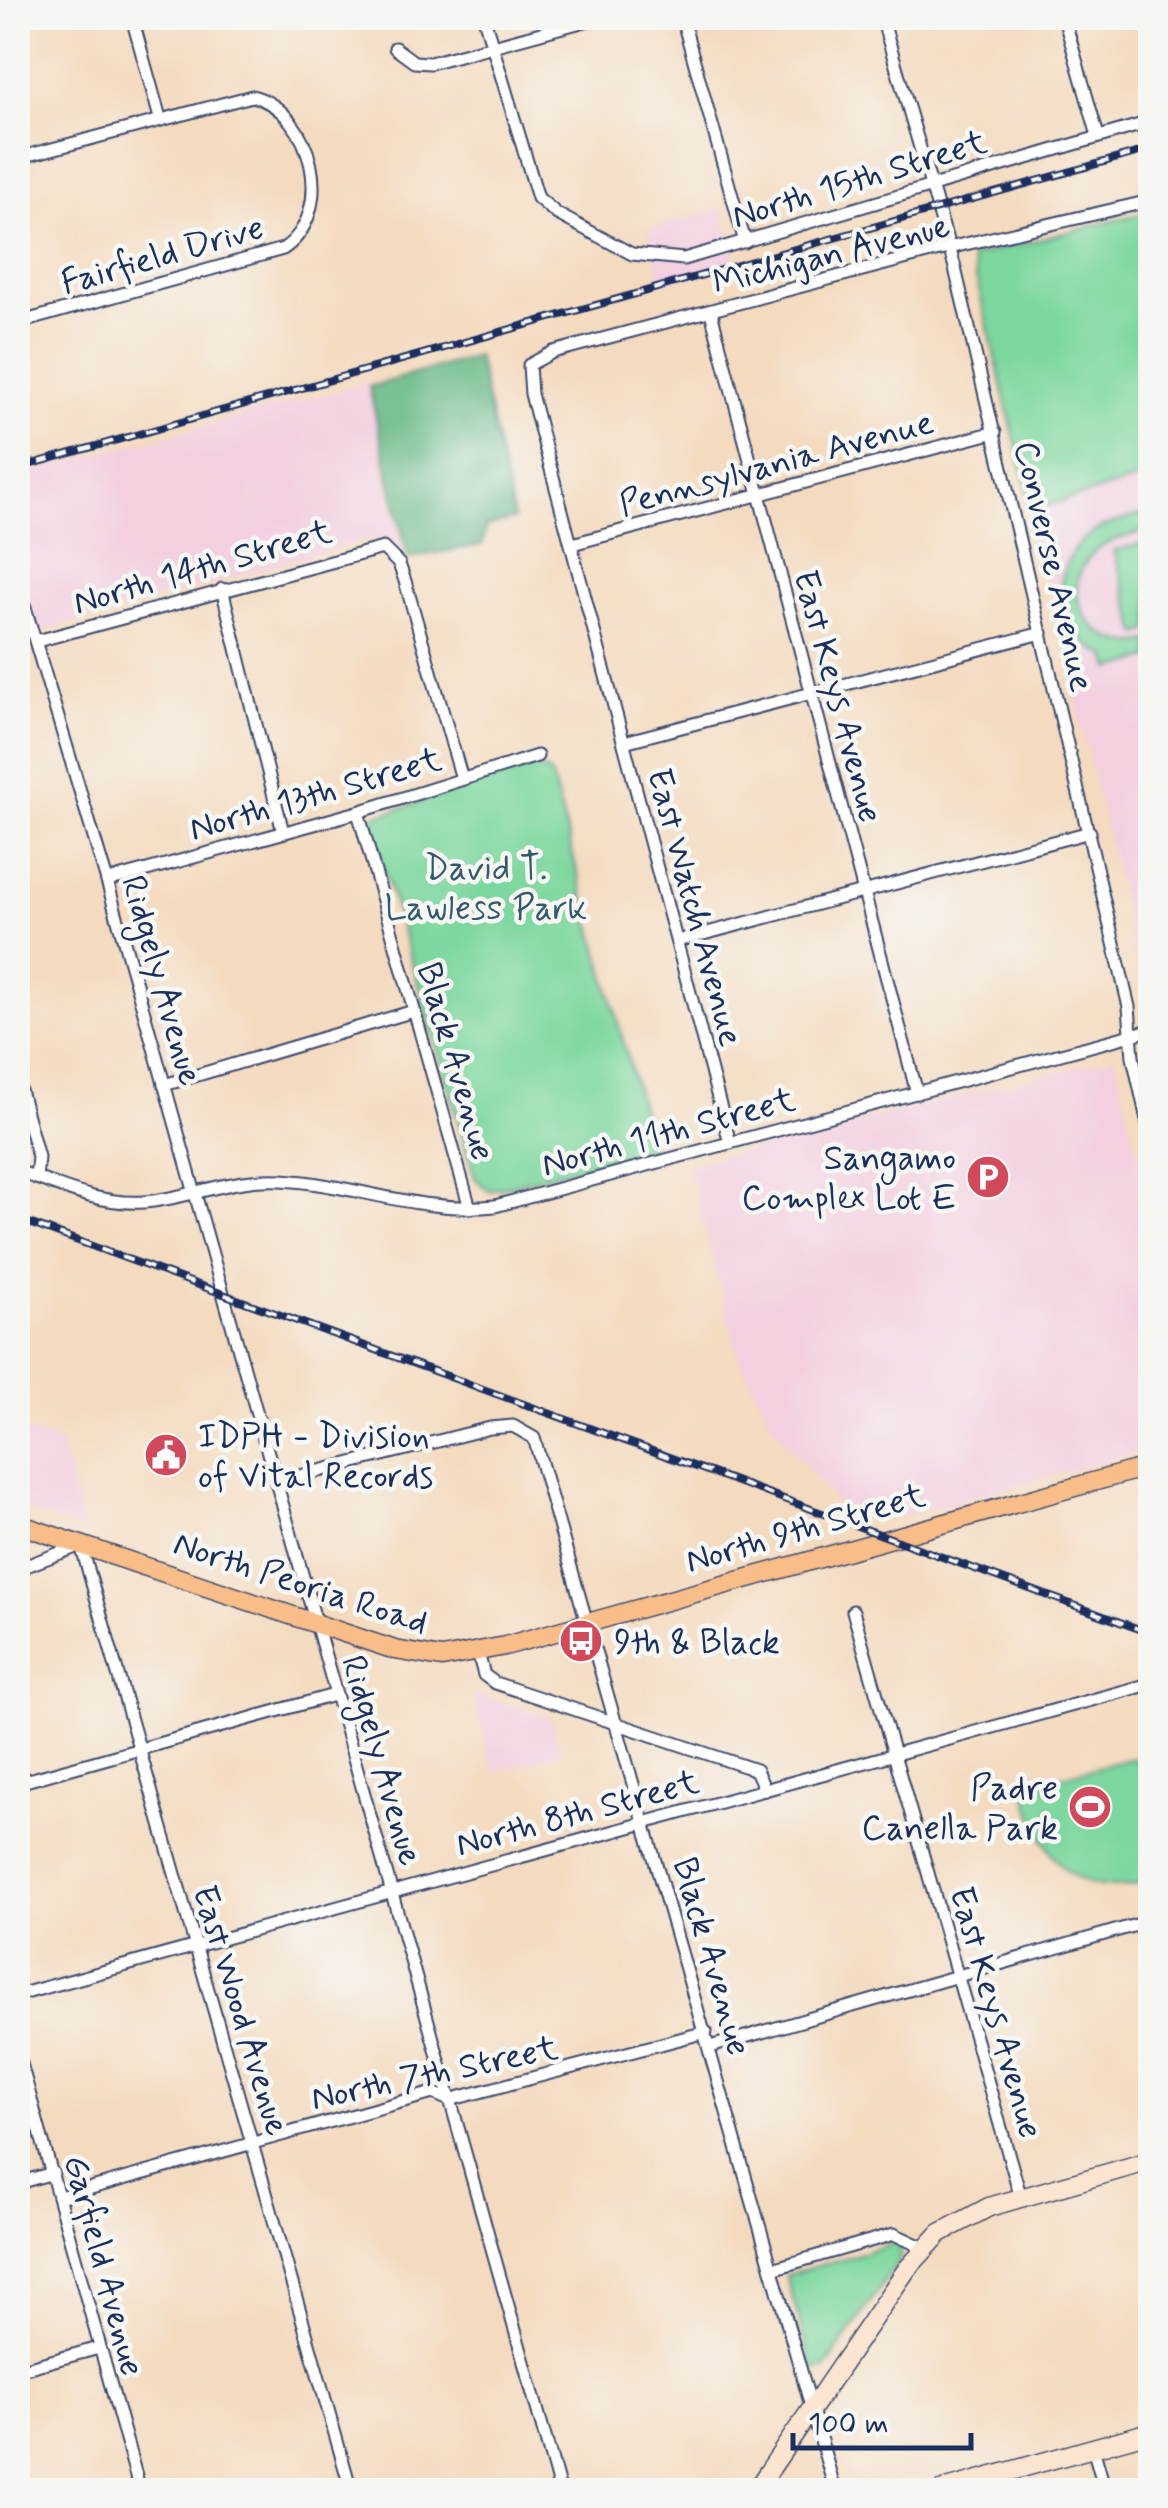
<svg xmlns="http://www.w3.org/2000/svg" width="1168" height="2508" viewBox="0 0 1168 2508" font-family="Mynerve,sans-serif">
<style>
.built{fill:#f3cfe0}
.green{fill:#7cd79e;stroke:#4c837e;stroke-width:2.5}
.forest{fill:#65b885;stroke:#407472;stroke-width:2.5}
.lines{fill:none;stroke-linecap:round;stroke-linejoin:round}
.minor-casing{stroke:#3c496c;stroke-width:15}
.secondary-casing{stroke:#3c496c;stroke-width:21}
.primary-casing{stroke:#3c496c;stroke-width:21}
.minor{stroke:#fff;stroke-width:11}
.secondary{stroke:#fce5d0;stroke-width:18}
.primary{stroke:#f8bd89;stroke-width:18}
.rail-casing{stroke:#1b2f5e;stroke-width:8}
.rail{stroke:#f6f6f2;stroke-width:4;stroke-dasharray:11;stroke-linecap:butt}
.labels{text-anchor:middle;stroke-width:9;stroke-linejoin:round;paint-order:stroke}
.street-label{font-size:35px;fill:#1b2f5e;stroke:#f6f6f2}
.park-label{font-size:35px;fill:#33596e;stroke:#f6f6f2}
.poi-label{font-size:35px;fill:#1b2f5e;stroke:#f6f6f2;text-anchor:end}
</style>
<rect width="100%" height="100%" fill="#f6f6f2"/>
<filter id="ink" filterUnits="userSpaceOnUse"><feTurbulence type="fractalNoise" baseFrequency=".01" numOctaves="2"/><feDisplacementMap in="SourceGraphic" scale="20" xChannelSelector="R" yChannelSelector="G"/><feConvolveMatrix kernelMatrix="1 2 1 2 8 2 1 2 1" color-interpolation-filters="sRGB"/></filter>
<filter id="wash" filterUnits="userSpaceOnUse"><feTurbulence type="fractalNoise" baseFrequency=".0048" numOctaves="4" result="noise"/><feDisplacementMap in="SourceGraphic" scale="40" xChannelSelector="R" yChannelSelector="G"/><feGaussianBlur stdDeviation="2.25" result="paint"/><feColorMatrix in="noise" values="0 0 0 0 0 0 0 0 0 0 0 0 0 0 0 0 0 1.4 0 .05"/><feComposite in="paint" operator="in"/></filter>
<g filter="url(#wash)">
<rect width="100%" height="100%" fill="#f4dabe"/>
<g class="built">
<path d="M722 208 737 261 662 284 648 230Z"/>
<path d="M367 383 404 555 391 543 368 539 40 632 18 571V475Z"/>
<path d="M1150 476V1007L1147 1008 1032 510Z"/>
<path d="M1115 1057 1150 1206V1449L887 1520 838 1505 774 1427 738 1356 688 1165Z"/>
<path d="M18 1429 60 1443 84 1530 23 1510 18 1490Z"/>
<path d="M472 1693 551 1718 561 1753 494 1772Z"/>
</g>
<g class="green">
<path d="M1150 211V476L1032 510 971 257Z"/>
<path d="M1150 512V530C1133 535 1113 538 1098 549 1049 588 1095 656 1150 641V658L1111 669 1107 656C1060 636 1044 575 1084 539 1102 523 1128 519 1150 512Z"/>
<path d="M1150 541V630L1138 634 1114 551Z"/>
<path d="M536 766 551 774 652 1148 489 1191 475 1178 369 818Z"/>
<path d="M1133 1758C1163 1780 1151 1846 1150 1881 1071 1905 1041 1853 1024 1786Z"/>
<path d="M893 2244 901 2249 900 2259 825 2368 813 2371 786 2275Z"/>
</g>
<path class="forest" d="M477 356 514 519 486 527 482 545 408 558 369 387Z"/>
</g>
<g filter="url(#ink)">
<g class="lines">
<g class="minor-casing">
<g id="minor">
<path d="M132 18 160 118"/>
<path d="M484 18 538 198 557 214 632 254 684 259 1150 122"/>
<path d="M682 18 745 242"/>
<path d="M882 18 954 264 1129 1007 1133 1057 1150 1133"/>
<path d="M1064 18 1098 136"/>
<path d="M395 48 414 62 430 63 596 18"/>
<path d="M18 158 252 96C313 111 337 213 283 249L18 323"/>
<path d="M711 312 917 1093"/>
<path d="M572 544 995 432"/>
<path d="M18 584 107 881 560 2490"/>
<path d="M222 589 283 832"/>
<path d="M37 641 383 548 399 564 405 581 462 779"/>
<path d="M624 742 1042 633"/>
<path d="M358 812 470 1208"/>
<path d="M107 881 358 812 537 756"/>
<path d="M677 941 1090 832"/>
<path d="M18 1083 38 1157 36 1178"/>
<path d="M164 1085 414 1011"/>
<path d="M730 1143 531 394 529 365 553 352 927 253 1150 201"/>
<path d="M18 1171C59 1186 99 1205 144 1202 191 1198 232 1177 281 1180 354 1184 420 1214 495 1206L1150 1030"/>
<path d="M276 1482 490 1428 513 1426 534 1438 835 2490"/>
<path d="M18 1569 81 1545 351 2490"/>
<path d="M853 1611 1021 2198"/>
<path d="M478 1653 484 1675 495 1683 756 1770 765 1790"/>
<path d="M18 1783 334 1695"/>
<path d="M18 1995 1150 1684"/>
<path d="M710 2047 1150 1921"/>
<path d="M18 2053 140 2490"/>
<path d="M18 2183 53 2173"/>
<path d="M59 2197 433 2093 449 2100 706 2032"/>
<path d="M772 2269 894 2234 924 2248"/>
<path d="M18 2370 99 2348"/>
<path d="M1093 2448 1105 2490"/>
</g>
</g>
<g class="secondary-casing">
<g id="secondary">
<path d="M756 2490 907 2269 940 2233 989 2207 1150 2161"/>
<path d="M943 2490 1150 2432"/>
</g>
</g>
<g class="primary-casing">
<path id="primary" d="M18 1524 395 1650 442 1658 505 1646 1150 1466"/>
</g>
<use href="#minor" class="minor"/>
<use href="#secondary" class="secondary"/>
<use href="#primary" class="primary"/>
<g class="rail-casing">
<g id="rail">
<path d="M18 468 1150 149"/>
<path d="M18 1219 1150 1633"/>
</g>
</g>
<use href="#rail" class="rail"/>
</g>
</g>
<defs>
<g id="parking-disc" transform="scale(2.25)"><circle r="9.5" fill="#d1495b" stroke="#f6f6f2"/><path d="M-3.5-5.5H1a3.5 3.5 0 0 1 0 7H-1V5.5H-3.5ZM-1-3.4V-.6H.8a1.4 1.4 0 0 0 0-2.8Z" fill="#fff"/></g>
<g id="civic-disc" transform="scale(2.25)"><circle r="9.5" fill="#d1495b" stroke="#f6f6f2"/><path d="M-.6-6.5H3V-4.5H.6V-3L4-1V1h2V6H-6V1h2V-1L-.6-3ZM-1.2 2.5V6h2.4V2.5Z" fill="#fff"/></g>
<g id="bus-disc" transform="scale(2.25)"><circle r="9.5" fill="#d1495b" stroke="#f6f6f2"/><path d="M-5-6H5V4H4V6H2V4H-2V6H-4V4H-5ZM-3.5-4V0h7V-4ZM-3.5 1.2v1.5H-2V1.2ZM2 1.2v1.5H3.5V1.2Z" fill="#fff"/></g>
<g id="stadium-disc" transform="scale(2.25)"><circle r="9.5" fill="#d1495b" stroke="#f6f6f2"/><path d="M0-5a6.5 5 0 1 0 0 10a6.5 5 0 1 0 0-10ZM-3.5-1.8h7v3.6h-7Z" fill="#fff"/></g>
</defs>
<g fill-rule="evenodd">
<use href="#parking-disc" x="988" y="1177"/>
<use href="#civic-disc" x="166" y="1455"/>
<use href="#bus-disc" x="581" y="1641"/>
<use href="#stadium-disc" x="1090" y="1807"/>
</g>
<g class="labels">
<g class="street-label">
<text transform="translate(859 178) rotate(-17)" y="12">North 15th Street</text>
<text transform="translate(831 253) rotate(-14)" y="12">Michigan Avenue</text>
<text transform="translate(162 254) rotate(-16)" y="12">Fairfield Drive</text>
<text transform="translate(776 462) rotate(-15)" y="12">Pennsylvania Avenue</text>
<text transform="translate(202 566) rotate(-16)" y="12">North 14th Street</text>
<text transform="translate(1055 566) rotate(77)" y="12">Converse Avenue</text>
<text transform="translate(839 696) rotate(75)" y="12">East Keys Avenue</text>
<text transform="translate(315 793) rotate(-16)" y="12">North 13th Street</text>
<text transform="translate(696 907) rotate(75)" y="12">East Watch Avenue</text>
<text transform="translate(163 980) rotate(74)" y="12">Ridgely Avenue</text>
<text transform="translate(457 1061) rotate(74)" y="12">Black Avenue</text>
<text transform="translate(668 1131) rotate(-15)" y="12">North 11th Street</text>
<text transform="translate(805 1527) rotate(-16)" y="12">North 9th Street</text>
<text transform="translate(301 1582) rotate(18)" y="12">North Peoria Road</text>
<text transform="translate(383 1760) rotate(74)" y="12">Ridgely Avenue</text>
<text transform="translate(577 1812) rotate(-15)" y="12">North 8th Street</text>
<text transform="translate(713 1956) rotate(74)" y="12">Black Avenue</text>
<text transform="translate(242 2010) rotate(73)" y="12">East Wood Avenue</text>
<text transform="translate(997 2012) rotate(74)" y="12">East Keys Avenue</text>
<text transform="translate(434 2072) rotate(-12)" y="12">North 7th Street</text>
<text transform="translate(105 2265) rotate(75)" y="12">Garfield Avenue</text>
</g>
<g class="park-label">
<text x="486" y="879">David T.<tspan x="486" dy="40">Lawless Park</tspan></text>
</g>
<g class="poi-label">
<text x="956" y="1169">Sangamo<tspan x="956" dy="40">Complex Lot E</tspan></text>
<text x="198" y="1447" text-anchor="start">IDPH - Division<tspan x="198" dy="40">of Vital Records</tspan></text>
<text x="614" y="1653" text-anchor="start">9th &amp; Black</text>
<text x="1058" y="1799">Padre<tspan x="1058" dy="40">Canella Park</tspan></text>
</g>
</g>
<rect width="1168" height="2508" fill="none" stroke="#f6f6f2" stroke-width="60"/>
<path d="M793 2433v15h178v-15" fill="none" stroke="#1b2f5e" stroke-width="5"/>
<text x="808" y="2433" font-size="30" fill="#1b2f5e" stroke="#f6f6f2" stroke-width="8" paint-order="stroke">100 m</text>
</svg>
